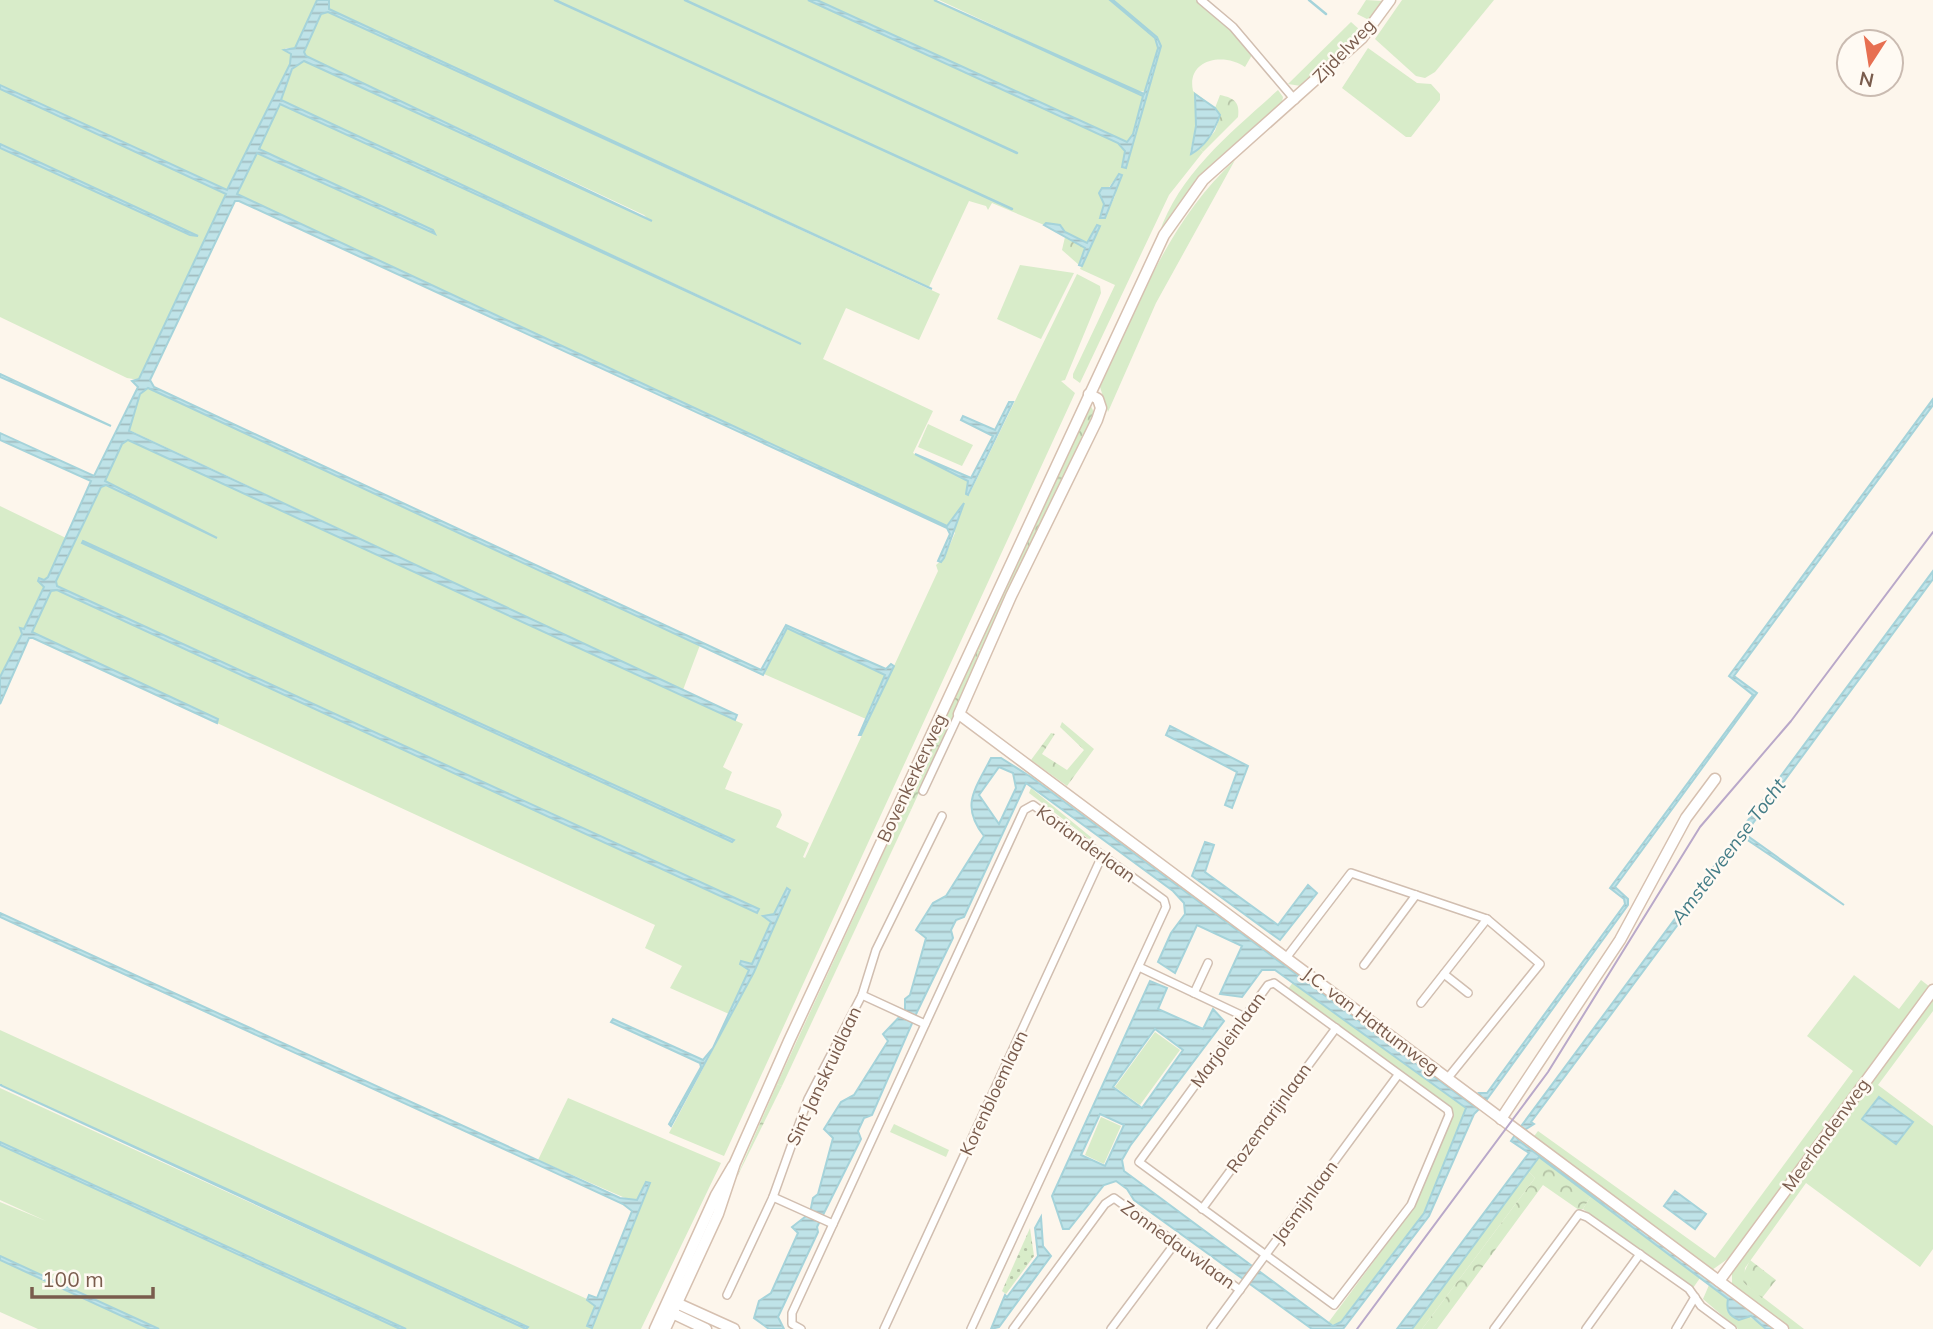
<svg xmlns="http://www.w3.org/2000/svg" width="1933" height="1329" viewBox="0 0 1933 1329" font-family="Mulish,sans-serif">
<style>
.grass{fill:#d8ecc9;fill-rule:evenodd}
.forest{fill:url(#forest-crowns)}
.park{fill:url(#park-dots)}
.water{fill:url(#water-rules);stroke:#a5d3da;stroke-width:2;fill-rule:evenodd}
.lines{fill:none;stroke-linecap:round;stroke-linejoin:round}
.stream{stroke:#a5d3da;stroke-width:2.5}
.street-casing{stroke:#d1beb0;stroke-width:10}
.secondary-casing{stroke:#d6c0b0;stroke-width:13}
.street{stroke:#fff;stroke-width:7}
.secondary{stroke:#fff;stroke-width:10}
.tram{stroke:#b9a8c9;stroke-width:2}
.labels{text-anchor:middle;stroke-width:5;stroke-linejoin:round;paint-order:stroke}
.street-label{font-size:18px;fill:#7a5c4d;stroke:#fffaf3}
.water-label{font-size:19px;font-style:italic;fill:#437c86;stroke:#fffaf3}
</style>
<defs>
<pattern id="forest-crowns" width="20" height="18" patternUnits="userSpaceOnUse" patternTransform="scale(1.75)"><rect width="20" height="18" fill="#d8ecc9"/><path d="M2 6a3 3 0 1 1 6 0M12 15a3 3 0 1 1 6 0" fill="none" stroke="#b4c2a5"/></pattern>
<pattern id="park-dots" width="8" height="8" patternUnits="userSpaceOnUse" patternTransform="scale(1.75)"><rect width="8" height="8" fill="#d8ecc9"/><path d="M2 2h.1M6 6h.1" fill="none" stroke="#b4c2a5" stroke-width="1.8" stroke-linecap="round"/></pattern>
<pattern id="water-rules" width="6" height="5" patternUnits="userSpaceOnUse" patternTransform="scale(1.75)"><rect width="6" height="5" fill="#bfe3e8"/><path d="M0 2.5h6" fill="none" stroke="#a0bbbe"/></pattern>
</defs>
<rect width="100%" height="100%" fill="#fdf6ec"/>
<g class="grass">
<path d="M0 0H317L295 48H285L291 54 290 64 227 190 0 85Z"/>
<path d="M329 0H808L1118 143 1125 151 1122 167 1126 168 1160 46 1157 37 1113 0H1196L1230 30 1252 55 1245 67C1224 52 1186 59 1193 91L1215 108 1195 95 1196 126 1190 153 1200 149 1203 152 1169 195 1080 383 1073 378V374L1115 285 1080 269 1100 226 1097 225 1087 243 1046 223 1044 225 992 203 988 210 986 206 969 201 929 287 329 9ZM1119 174 1115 196 1105 218H1100L1104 204 1102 196Z"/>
<path d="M817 0H934L1143 96 1133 134 1127 142 1119 141Z"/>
<path d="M939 0H1110L1155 38 1158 48 1146 91 1137 92Z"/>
<path d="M1366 0 1383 1 1369 20 1357 14Z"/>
<path d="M1402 0H1494L1435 72 1425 78 1416 76 1375 39Z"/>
<path d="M328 12 940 294 919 340 846 308 823 359 933 411 913 453 968 481 966 494 969 495 1077 274 1100 286 1101 293 1065 380 1061 381 1075 393 724 1156 669 1133 754 972 790 889 787 888 774 914 763 916 771 922 752 964 740 963 750 969 729 1014 670 988 682 966 645 948 655 925 217 723V719L32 632 51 591 57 590 757 913 759 910 57 586 56 581 101 487 106 485 216 537 105 481 122 444 128 440 743 724 723 767 732 772 725 789 780 810 782 815 776 827 809 843 803 857 805 858 938 571 936 565 944 558 955 533 950 523 947 526 237 194 256 153 434 233 259 149 280 104 801 343 281 100 292 70 304 60 648 219 644 215 305 56 304 53 321 14ZM83 541 734 840 315 651Z"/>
<path d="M1351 22 1361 31 1301 86 1288 84Z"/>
<path d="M1368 48 1417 83 1431 84 1440 94V100L1411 137H1406L1342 88Z"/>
<path d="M0 89 226 194 139 380 127 378 0 317V148L190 235 198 236 0 144Z"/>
<path d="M1278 90 1283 97 1281 107C1233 144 1191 182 1159 234 1179 173 1233 131 1278 90Z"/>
<path d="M1235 160 1156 303 1108 412 1100 387C1137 308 1168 221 1235 160Z"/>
<path d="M1020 265 1074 273 1041 339 997 319Z"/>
<path d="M148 388 700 645 683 690 129 430 140 394Z"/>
<path d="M928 424 973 445 962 466 918 447Z"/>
<path d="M0 506 66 538 48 577 44 580 39 578 44 586 0 678Z"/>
<path d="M1018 560 1023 563 983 652 977 649Z"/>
<path d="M787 628 886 675 866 719 764 674Z"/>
<path d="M905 806 911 810 782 1086 777 1084Z"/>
<path d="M1854 975 1899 1009 1921 980 1930 987 1729 1258 1712 1270 1532 1139 1538 1131 1715 1258 1853 1071 1807 1036Z"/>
<path d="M1294 981 1466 1108 1424 1213 1337 1326 1328 1323 1415 1206 1452 1112 1288 989Z"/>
<path d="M1933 997V1011L1878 1085 1933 1126V1249L1920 1267 1806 1183 1745 1268 1744 1283 1804 1329H1790L1732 1285V1269Z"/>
<path d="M0 1030 587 1299 595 1306 588 1326 646 1182 637 1200 632 1201 538 1160 568 1098 721 1163 641 1329H526L527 1327 0 1085Z"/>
<path d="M1155 1032 1180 1050 1140 1105 1115 1087Z"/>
<path d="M0 1088 526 1329H406L0 1142Z"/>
<path d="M1101 1117 1121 1126 1104 1164 1085 1155Z"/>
<path d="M894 1124 949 1150 946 1157 890 1132Z"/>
<path d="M0 1145 400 1329H159L0 1256V1202L46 1221 0 1200Z"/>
<path d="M1528 1171 1535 1178 1422 1329H1412Z"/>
<path d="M1591 1196 1700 1278 1693 1288 1583 1209Z"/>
<path d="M0 1260 150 1329H38L0 1312Z"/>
<path d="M1709 1285 1728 1299 1727 1303 1769 1329H1738L1703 1299Z"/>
</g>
<g class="forest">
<path d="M1220 95C1234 98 1240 102 1238 117L1203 152 1200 149 1215 131 1220 116 1215 108Z"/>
<path d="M1065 237 1086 248 1079 265 1062 250Z"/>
<path d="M1091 406 1095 415 1023 563 1018 560Z"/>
<path d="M977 649 983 653 911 810 905 806Z"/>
<path d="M1062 722 1094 749 1067 786 1031 760 1051 733 1055 734 1042 754 1067 770 1084 750 1060 727Z"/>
<path d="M1031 788 1092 838 1089 839 1029 793Z"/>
<path d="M777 1084 782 1086 735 1181Z"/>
<path d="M1539 1157 1591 1196 1583 1209 1579 1210 1543 1185 1437 1329H1422L1535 1178 1528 1171Z"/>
<path d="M1750 1260 1776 1280 1762 1298 1744 1283 1742 1277Z"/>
</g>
<path class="park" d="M1030 1228 1034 1256 1006 1294 1002 1291Z"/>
<g class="water">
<path d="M317 0H329V9L932 289 328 12 321 14 304 52 306 56 652 221 304 61 292 69 281 100 801 344 280 104 259 149 433 230 435 234 257 153 237 194 947 526 964 503 944 558 941 562 938 561 950 534 947 528 239 201H235L150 380 154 387 761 670 786 625 886 669 891 664 894 666 861 735H859L885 675 787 628 763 675 148 388 140 394 129 431 737 715 735 720 128 440 122 444 105 481 217 538 106 485 101 487 56 581 57 586 759 909 757 913 57 590 51 591 32 632 218 719 217 723 33 638H29L0 704V677L22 634 20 628 24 629 44 587 38 581 39 578 44 580 48 577 91 481 0 440V433L94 476 138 387 132 381 139 379 226 194 0 89V85L227 190 290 64 291 54 284 50 295 48Z"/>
<path d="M808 0H817L1127 142 1133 134 1143 96 934 0 1144 94 1158 48 1155 38 1110 0H1113L1157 37 1161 46 1126 168 1122 167 1125 151 1118 143Z"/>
<path d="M1195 94 1215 108 1220 115C1214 132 1206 146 1191 154L1196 126Z"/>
<path d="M0 144 198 236 190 235 0 148Z"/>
<path d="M1119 174 1122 175 1105 218H1100L1104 204 1099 193 1102 188H1110Z"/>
<path d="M1046 223 1060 225 1065 232 1087 243 1097 225 1100 226 1082 266 1079 265 1085 248 1044 225Z"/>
<path d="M0 374 111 426 0 377Z"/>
<path d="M1933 399V405L1734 676 1757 693 1615 887 1628 899V905L1485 1102 1479 1093H1487L1625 904 1624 899 1610 888 1753 695 1729 676Z"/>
<path d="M1009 402H1013L968 495 966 494 968 481 915 454 971 478 993 436 961 420 963 416 995 430Z"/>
<path d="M83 541 734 840 732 842 82 543Z"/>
<path d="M1933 571V579L1745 834 1844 905 1743 837 1531 1122 1534 1124 1523 1131 1519 1129Z"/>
<path d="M1170 726 1248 766 1232 808 1225 805 1237 772 1166 735Z"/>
<path d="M991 758H1001L1031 777 1475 1107 1480 1108 1474 1114 1429 1216 1343 1329H1312L1134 1200 1127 1189 1116 1181 1104 1185 1069 1229H1063L1052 1196 1150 981 1167 988 1158 1009 1203 1029 1213 1009 1224 1021 1130 1146 1122 1160 1124 1171 1333 1326 1341 1322 1424 1213 1466 1108 1275 970H1262L1242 997 1220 994 1242 946 1197 925 1175 973 1158 962 1171 933 1185 914 1184 903 1173 891 1026 783 964 917 956 920 951 930 953 938 917 1012 872 1115 864 1118 858 1131 861 1139 817 1227 818 1232 778 1317 784 1329H769L754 1318 759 1301 771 1293 798 1233 792 1227 810 1213 813 1198 818 1194 833 1138 824 1129 841 1102 854 1095 888 1041 883 1034 905 1011V999L910 995 926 938 916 930 933 903 946 896 984 836C960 805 975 790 991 758ZM999 767 1013 773 1016 788 999 824 979 795ZM1155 1029 1183 1050 1142 1108 1113 1087ZM1100 1114 1124 1125 1105 1166 1081 1155Z"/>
<path d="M1205 842 1214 845 1205 872 1278 925 1308 885 1317 893 1280 940 1192 876Z"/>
<path d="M787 888 790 890 754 972 671 1126 669 1124 701 1067 700 1063 611 1022 613 1019 703 1060 713 1048 749 970 740 964 741 961 752 964 771 922 763 916 774 914Z"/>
<path d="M0 913 620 1198 637 1200 646 1182 650 1183 592 1328 587 1326 595 1306 587 1300 589 1295 597 1298 632 1211 623 1204 0 917Z"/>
<path d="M0 1085 528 1327 526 1329Z"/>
<path d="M1879 1097 1913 1122 1896 1144 1862 1119Z"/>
<path d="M1515 1135 1519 1141 1777 1329H1766L1751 1316 1739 1320C1728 1315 1726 1310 1728 1299L1539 1157 1412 1329H1397L1529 1153 1511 1141Z"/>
<path d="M0 1142 406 1329H400L0 1145Z"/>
<path d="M1675 1191 1706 1214 1695 1229 1664 1206Z"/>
<path d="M1041 1217 1043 1246 1051 1256 999 1327 991 1329 1005 1295 1007 1297 1038 1256 1035 1228Z"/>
<path d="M0 1256 159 1329H150L0 1260Z"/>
</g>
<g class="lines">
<g class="stream">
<path d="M555 0 1012 209"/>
<path d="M685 0 1017 153"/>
<path d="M1309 0 1326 14"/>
</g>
<g class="street-casing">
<g id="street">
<path d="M1201 0 1233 27 1295 100"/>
<path d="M923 791 959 714"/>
<path d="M1286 958 1351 873 1487 919 1540 964 1447 1079"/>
<path d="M1364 965 1416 895"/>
<path d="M1139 967 1245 1017"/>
<path d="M1444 974 1468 993"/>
<path d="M1274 983 1448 1110 1449 1115 1411 1205 1334 1305 1139 1162 1268 985Z"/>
<path d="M1194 993 1208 963"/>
<path d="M862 995 925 1024"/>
<path d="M1421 1003 1487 919"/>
<path d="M773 1197 833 1224"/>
<path d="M1202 1209 1336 1028"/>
<path d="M727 1295 773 1197 808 1099 862 995 876 950 942 816"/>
<path d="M801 1329 792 1324V1313L1024 810 1033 805 1164 900 1166 907 971 1329"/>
<path d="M884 1329 1102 856"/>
<path d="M1013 1329 1105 1204 1114 1198 1240 1290"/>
<path d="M1111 1329 1176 1242"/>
<path d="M1211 1329 1398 1075"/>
<path d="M1494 1329 1579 1214 1587 1217 1689 1289 1701 1306 1732 1329"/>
<path d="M1586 1329 1640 1254"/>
<path d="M1676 1329 1695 1297"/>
</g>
</g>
<g class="secondary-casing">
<g id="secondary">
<path d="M1089 394 1098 399 1101 408 1097 420 1011 596 959 714 1783 1329"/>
<path d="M1501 1119 1620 940 1686 818 1715 779"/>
<path d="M1719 1281 1933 990"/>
<path d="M672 1301 734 1329"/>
<path d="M668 1311 706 1329"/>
<path d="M655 1329 716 1195 733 1166"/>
<path d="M665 1329 718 1214 735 1163 789 1041 1164 235 1203 180 1362 38 1390 0"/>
</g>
</g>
<use href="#street" class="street"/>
<use href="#secondary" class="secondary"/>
<path class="tram" d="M1357 1329 1548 1072 1700 827 1791 721 1933 532"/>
</g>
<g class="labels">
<g class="street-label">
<text transform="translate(1344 51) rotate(-46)" y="6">Zijdelweg</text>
<text transform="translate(912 778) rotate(-65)" y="6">Bovenkerkerweg</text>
<text transform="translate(1086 844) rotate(36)" y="6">Korianderlaan</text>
<text transform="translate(1371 1021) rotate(37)" y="6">J.C. van Hattumweg</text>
<text transform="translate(1228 1040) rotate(-54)" y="6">Marjoleinlaan</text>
<text transform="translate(824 1076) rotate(-65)" y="6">Sint Janskruidlaan</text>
<text transform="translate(994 1093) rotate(-65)" y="6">Korenbloemlaan</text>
<text transform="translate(1269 1118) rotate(-54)" y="6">Rozemarijnlaan</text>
<text transform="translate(1826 1135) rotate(-54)" y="6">Meerlandenweg</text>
<text transform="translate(1305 1202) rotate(-54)" y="6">Jasmijnlaan</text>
<text transform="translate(1178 1245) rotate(36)" y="6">Zonnedauwlaan</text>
</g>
<g class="water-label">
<text transform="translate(1728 851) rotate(-53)" y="7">Amstelveense Tocht</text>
</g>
</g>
<g transform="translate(1870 63) rotate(192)"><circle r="33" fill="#fffaf3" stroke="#cabbb1" stroke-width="2"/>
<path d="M0-5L12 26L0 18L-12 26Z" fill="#e76f51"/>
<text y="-10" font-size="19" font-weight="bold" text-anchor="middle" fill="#7a5c4d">N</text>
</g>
<path d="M32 1287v10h121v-10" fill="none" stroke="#7a5c4d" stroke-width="3.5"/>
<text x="42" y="1287" font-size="21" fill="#7a5c4d" stroke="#fffaf3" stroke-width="5" paint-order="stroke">100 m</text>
</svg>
